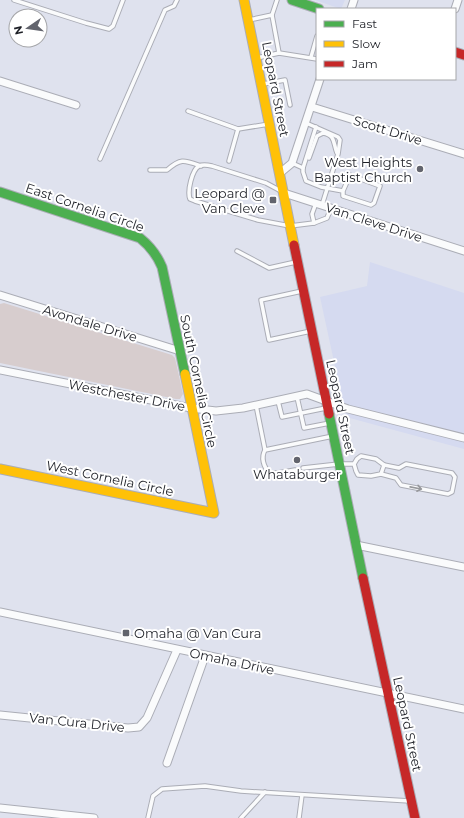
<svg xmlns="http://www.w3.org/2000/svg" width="464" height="818" viewBox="0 0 464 818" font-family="Montserrat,sans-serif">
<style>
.built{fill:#d5daf0}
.green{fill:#d7cdce}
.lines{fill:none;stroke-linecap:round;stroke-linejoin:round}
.lane-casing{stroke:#abadb6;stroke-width:5.5}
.street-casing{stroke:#abadb6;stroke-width:9}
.fast-casing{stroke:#abadb6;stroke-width:11}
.slow-casing{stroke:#abadb6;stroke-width:11}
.jam-casing{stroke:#abadb6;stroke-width:11}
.lane{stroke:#fafbfc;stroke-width:3.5}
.street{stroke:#fafbfc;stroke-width:7}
.fast{stroke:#4caf50;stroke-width:9}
.slow{stroke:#ffc107;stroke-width:9}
.jam{stroke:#c62828;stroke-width:9}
.oneway{stroke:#97989c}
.poi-dot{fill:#62646d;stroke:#fff;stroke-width:1.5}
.labels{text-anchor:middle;stroke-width:4;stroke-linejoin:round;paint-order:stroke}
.street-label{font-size:13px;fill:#1e2027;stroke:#fff}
.poi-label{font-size:13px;fill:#1e2027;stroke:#fff;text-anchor:end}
</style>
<rect width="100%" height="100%" fill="#dfe2ee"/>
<g class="built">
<path d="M315 0H345L341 9Z"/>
<path d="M370 262 464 293V449L346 417 320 297 367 286Z"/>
</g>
<path class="green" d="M4 303 172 355 175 358 183 394 180 399H176L0 363V304Z"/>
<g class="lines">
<g class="lane-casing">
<g id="lane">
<path d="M14 0 86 23 109 29 113 26 123 0"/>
<path d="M272 15 277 0"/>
<path d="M249 20 272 15 279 53 257 58"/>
<path d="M279 53 317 59"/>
<path d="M311 57 317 36"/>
<path d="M263 84 285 80 290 105"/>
<path d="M188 111 238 129 269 124"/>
<path d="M306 123 338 137 340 140 338 154 322 205"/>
<path d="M316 127 303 168V172L306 181 321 187 343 191V196L371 205 374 203 380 186 350 175 343 191"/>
<path d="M309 158 317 136 323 133C336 135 333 144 337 153"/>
<path d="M100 159 165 10 174 6 177 0"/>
<path d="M229 161 238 129"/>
<path d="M292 163 303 168"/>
<path d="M150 170H167C181 158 184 160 201 166"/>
<path d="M281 191 266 183 212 166C208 165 203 164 199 166 192 170 187 191 190 199L195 201 258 220 290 226 314 223 312 214 316 203"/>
<path d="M314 223 327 218 331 208"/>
<path d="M237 251 269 268 296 262"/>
<path d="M302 291 261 300 269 340 311 331"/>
<path d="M297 397 304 428 330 423"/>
<path d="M278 401 282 417 326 408"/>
<path d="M256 405 265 450 333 436"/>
<path d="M265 450C261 457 263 467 270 473H278L295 470"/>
<path d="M303 468 339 464H354L356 471 358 475 371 476 381 474 384 465 376 459 361 456 357 459 354 464"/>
<path d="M381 474 396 478 401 485 448 494 452 492 455 477 452 473 406 464 399 468 384 465"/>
<path d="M148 818 153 796 162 789 205 786 241 791 410 801"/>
<path d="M241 818 265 792"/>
<path d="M299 818 302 795"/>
</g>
</g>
<g class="street-casing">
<g id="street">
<path d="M351 9 354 0"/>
<path d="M455 9 458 0"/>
<path d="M0 81 76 105"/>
<path d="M312 107 464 154"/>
<path d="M280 173 292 163 320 79"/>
<path d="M284 193 464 251"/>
<path d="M0 295 180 351"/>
<path d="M0 370 191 408 216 411 243 408 307 394 348 409 464 438"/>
<path d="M356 545 464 567"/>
<path d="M0 612 464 709"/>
<path d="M0 715 128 728 139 727 147 718 177 650"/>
<path d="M167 763 205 656"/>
<path d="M0 808 94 818"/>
</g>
</g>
<g class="fast-casing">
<g id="fast">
<path d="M292 0 319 9"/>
<path d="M0 192 140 238C150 246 157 255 162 267L185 374"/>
<path d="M329 414 363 578"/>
</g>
</g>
<g class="slow-casing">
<g id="slow">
<path d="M244 0 294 245"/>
<path d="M0 469 214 513 185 374"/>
</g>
</g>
<g class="jam-casing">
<g id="jam">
<path d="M455 52 464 55"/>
<path d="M294 245 329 414"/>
<path d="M363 578 415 818"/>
</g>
</g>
<use href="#lane" class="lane"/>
<use href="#street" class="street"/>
<use href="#fast" class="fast"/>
<use href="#slow" class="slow"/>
<use href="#jam" class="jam"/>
</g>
<defs><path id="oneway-shaft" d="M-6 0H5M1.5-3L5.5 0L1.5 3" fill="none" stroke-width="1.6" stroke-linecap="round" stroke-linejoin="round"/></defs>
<use class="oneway" href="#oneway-shaft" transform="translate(416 488) rotate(11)"/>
<g class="poi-dot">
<circle cx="420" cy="169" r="4"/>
<rect x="269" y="196" width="8" height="8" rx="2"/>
<circle cx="297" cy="460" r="4"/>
<rect x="122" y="629" width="8" height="8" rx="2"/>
</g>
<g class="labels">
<g class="street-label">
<text transform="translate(276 89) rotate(79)" y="5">Leopard Street</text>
<text transform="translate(388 130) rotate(17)" y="5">Scott Drive</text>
<text transform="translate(85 207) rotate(19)" y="5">East Cornelia Circle</text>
<text transform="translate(374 222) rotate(18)" y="5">Van Cleve Drive</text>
<text transform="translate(90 323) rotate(17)" y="5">Avondale Drive</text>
<text transform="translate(199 381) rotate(78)" y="5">South Cornelia Circle</text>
<text transform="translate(127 395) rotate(11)" y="5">Westchester Drive</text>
<text transform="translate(341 407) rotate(78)" y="5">Leopard Street</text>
<text transform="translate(110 478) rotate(12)" y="5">West Cornelia Circle</text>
<text transform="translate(232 661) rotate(12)" y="5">Omaha Drive</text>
<text transform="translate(77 722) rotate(6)" y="5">Van Cura Drive</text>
<text transform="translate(408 724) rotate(78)" y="5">Leopard Street</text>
</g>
<g class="poi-label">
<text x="412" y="167">West Heights<tspan x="412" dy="15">Baptist Church</tspan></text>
<text x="265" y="198">Leopard @<tspan x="265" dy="15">Van Cleve</tspan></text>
<text x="297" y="479" text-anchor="middle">Whataburger</text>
<text x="134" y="638" text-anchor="start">Omaha @ Van Cura</text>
</g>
</g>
<rect x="316" y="8" width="140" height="72" fill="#ffffff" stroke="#a5a6a9"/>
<rect x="324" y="21" width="20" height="6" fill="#4caf50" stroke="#a5a6a9"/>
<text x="352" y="28" font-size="12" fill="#1e2027">Fast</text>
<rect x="324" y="41" width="20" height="6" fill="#ffc107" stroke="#a5a6a9"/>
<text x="352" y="48" font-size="12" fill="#1e2027">Slow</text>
<rect x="324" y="61" width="20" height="6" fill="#c62828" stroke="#a5a6a9"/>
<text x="352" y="68" font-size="12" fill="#1e2027">Jam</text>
<g transform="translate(28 28) rotate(257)"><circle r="19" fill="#ffffff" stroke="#a5a6a9"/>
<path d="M0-3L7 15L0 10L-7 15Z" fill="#62646d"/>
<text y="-6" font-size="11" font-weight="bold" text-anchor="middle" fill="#1e2027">N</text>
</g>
</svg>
